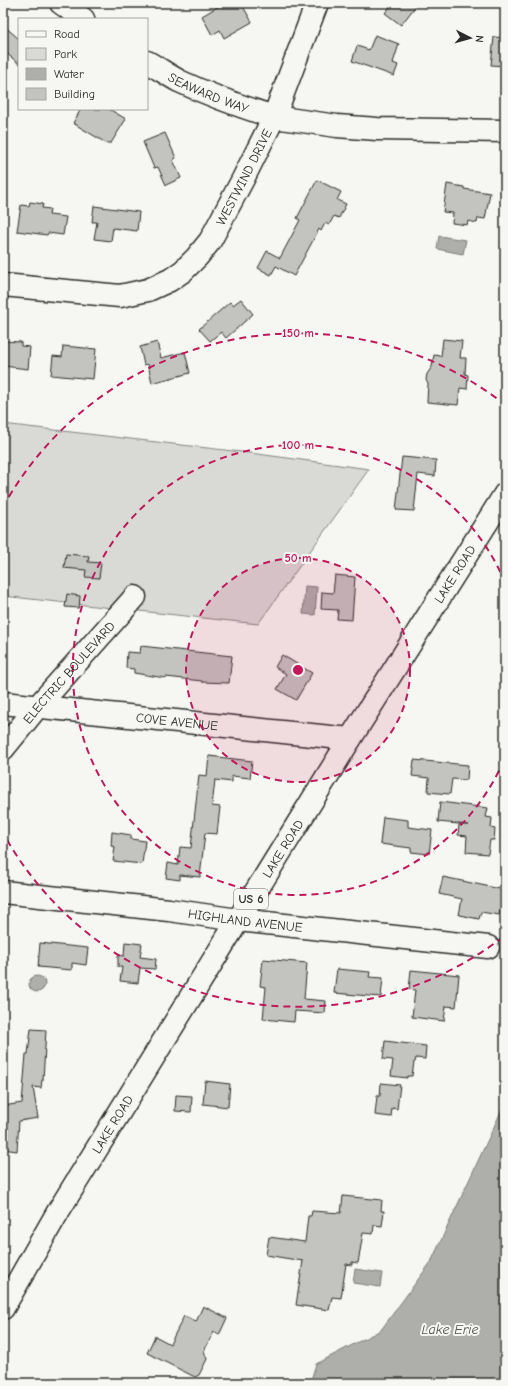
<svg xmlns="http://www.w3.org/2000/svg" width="508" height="1386" viewBox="0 0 508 1386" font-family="'Comic Neue',sans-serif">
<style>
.green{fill:#d9d9d5;stroke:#828280}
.water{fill:#aeaeab;stroke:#7a7a78}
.building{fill:#c3c3c0;stroke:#2b2b2b}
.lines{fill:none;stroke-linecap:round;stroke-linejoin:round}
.minor-casing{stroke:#2b2b2b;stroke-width:25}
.major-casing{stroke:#2b2b2b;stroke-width:25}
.minor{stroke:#f6f6f2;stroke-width:22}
.major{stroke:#f6f6f2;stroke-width:22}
.ring{fill:none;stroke:#c2185b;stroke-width:2;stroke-dasharray:7 5}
.labels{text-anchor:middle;stroke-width:4;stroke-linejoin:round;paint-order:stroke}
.shield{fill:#f6f6f2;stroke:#686867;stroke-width:1}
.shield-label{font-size:12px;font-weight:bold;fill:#2b2b2b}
.street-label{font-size:13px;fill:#2b2b2b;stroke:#f6f6f2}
.water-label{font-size:14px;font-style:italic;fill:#525251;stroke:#f6f6f2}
.centre{fill:#c2185b;stroke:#f6f6f2;stroke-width:2}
.ring-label{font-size:12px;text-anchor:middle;font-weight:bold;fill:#c2185b;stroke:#f6f6f2;stroke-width:4;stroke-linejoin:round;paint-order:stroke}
</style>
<rect width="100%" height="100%" fill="#f6f6f2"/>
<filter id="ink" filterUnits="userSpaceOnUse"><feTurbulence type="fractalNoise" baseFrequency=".025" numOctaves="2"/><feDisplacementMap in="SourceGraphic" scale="8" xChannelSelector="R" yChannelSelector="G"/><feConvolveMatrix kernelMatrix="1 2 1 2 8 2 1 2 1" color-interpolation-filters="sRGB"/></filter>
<g filter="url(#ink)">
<path class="green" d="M3 424 250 453 369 469 258 624 3 596Z"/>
<g class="water">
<path d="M439 236 466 240 463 254 437 249Z"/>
<path d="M305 586 317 587 315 615 303 614Z"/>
<circle cx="37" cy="984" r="8"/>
<path d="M505 1103V1383H310L316 1364 381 1330 431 1262Z"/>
<path d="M355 1269 382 1273 380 1287 353 1283Z"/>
</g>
<g class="building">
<path d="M224 3H241L252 22 224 38 220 30 212 35 202 16Z"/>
<path d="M393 3H418L401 25 385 13Z"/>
<path d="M3 25 19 39V64L3 50Z"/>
<path d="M375 35 399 44 393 63 398 65 394 76 352 61 357 46 369 50Z"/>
<path d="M494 37 505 38V66L491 65Z"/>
<path d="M81 109H109L126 119 111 143H106L73 123Z"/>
<path d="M165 133 176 158 173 160 181 178 166 185 158 167 154 168 143 142Z"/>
<path d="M317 180 341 192 337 200 346 204 339 218 334 216 329 225 325 223 321 231 319 229 294 276 276 266 271 275 258 268 267 251 280 258 300 220 297 218Z"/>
<path d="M447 184 464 187V189L490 193 485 219 478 218 477 223 468 221 467 225 452 223 453 213 443 212Z"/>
<path d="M30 202 43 204 42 208 50 209 49 215 66 217 63 235 48 233 47 235 17 231 21 205 29 206Z"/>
<path d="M94 206 139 212 137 231 113 228 111 241 94 239 97 222H92Z"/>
<path d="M241 299 253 314 226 338 221 332 210 341 199 329 230 302 233 305Z"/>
<path d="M443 339 462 341 460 358H466L465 374 468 375 467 389 460 388 458 405 427 402 428 384 426 380 427 374 432 367 434 355 441 356Z"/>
<path d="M3 341 21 342V346L30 347 28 369 3 366Z"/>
<path d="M157 342 161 358 185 352 190 373 152 383 148 364 144 365 140 347Z"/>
<path d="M63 346 96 349 93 379 51 375 53 356 62 357Z"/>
<path d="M402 457 436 460 435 476 418 474 414 511 396 510Z"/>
<path d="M66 554 89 556 88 562 101 563 99 578 85 577 86 570 64 568Z"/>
<path d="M335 575 355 577 352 620 337 619 338 610 321 609 322 592 333 593Z"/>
<path d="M67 594 80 596 79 608 65 607Z"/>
<path d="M141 646 232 656 229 683 202 682V681L166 677 165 678 134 673V669L126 668 127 652 140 653Z"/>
<path d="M282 655 312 673 296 700 277 689 286 674 275 667Z"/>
<path d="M209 756 252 761 250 778 232 776V782L215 780 212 806 220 807 217 834 205 833 200 877 180 875V880L166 878 168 863 178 865 180 847 191 848 199 775 207 776Z"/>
<path d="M414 760 468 765 467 780 452 779 450 794 428 792 429 778 412 776Z"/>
<path d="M440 802 488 808 486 817 492 818 491 828 495 829 494 840H490L488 854 466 852 467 836 458 835 459 825H469L438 822Z"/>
<path d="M383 817 408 820V827L432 830 429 854 411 852V848L380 844Z"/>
<path d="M112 832 131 835V839L145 841 142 864 113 861 115 847 111 846Z"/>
<path d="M443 877 505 890V911L500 910 499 915 481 912 479 919 459 915 462 899 439 894Z"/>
<path d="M125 942 142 944 140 957 156 959 155 969 140 968 138 983 120 981 122 967H118V955L124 956Z"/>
<path d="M40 943 88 948 86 965 72 963V970L38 967Z"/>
<path d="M263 959 307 963 304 999 326 1001 325 1013 295 1011 294 1022 263 1019 266 987 260 986Z"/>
<path d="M337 969 370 972 369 977 383 978 381 997 334 993Z"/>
<path d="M411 970 459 975 456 1007 446 1006 444 1021 412 1017 415 990 409 989Z"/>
<path d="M31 1029 46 1030 43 1080H42L41 1088 33 1087 38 1118 19 1121 17 1151 3 1149V1106L22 1103 26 1054H28Z"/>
<path d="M385 1041 426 1046 425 1059 416 1058 415 1062H414L412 1076H407V1078L391 1076 393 1060 383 1059Z"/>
<path d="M205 1081 230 1084 228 1107 203 1104Z"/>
<path d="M381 1083 400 1085 397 1109 392 1108 391 1117 375 1115 377 1096H380Z"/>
<path d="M176 1095 192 1096 191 1112 175 1111Z"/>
<path d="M343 1196 382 1200 381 1211H384L382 1226 374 1225 373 1234 363 1233 358 1263 352 1262V1265L346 1264 341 1298 332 1297 329 1310 296 1305 303 1261 266 1255 269 1237 305 1242 308 1216H311L312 1211 341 1213Z"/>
<path d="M203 1306 227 1318 219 1335 214 1332 204 1351 207 1359 199 1375 195 1377 147 1353 155 1336 170 1344 184 1316 196 1322Z"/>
</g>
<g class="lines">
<g class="minor-casing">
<g id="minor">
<path d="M61 3 83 19"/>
<path id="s1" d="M147 62C158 68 168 75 179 81 209 95 242 107 274 117L317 3"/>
<path id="s2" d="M3 285 120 296 148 290 170 280 183 271 197 257 210 241 243 179 274 117 337 126 377 129 505 131"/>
<path id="s3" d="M3 703 350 739"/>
<path id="s4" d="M3 749 38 706 135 597"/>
<path id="s5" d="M3 892 169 910 238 920 488 947"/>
</g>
</g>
<g class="major-casing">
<g id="major">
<path id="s6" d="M3 1308 59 1210 347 744 505 494"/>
</g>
</g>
<use href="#minor" class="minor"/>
<use href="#major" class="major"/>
</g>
</g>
<circle cx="298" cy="670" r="112" fill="#c2185b" fill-opacity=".12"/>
<g class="ring">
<circle cx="298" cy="670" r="112"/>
<path d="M504 760A225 225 0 1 1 504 580"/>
<path d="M503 937A337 337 0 0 1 3 833M3 507A337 337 0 0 1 503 403"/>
</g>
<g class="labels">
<rect class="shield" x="234" y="889" width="34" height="20" rx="3"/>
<g class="shield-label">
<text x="251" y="903">US 6</text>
</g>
<g class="street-label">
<text dy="5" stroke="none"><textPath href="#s1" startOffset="69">SEAWARD WAY</textPath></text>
<text dy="5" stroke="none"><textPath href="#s2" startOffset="299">WESTWIND DRIVE</textPath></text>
<text dy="5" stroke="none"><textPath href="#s6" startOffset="862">LAKE ROAD</textPath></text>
<text dy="5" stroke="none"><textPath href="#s4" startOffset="101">ELECTRIC BOULEVARD</textPath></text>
<text dy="5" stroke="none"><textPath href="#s3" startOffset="175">COVE AVENUE</textPath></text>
<text dy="5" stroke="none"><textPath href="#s6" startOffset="538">LAKE ROAD</textPath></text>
<text dy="5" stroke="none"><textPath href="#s5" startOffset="244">HIGHLAND AVENUE</textPath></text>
<text dy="5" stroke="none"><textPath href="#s6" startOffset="214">LAKE ROAD</textPath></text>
</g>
<g class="water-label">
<text x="450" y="1334">Lake Erie</text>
</g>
</g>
<circle cx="298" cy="670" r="6" class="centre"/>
<g class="ring-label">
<text x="298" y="337">150 m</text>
<text x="298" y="449">100 m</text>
<text x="298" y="562">50 m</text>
</g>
<rect width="508" height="1386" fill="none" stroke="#f6f6f2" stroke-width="16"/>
<rect x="8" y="8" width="492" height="1370" fill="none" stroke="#2b2b2b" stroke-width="1.5" filter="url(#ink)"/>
<rect x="18" y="18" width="130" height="92" fill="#f6f6f2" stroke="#a5a5a2"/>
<rect x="26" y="31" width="20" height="6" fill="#f6f6f2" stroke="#a5a5a2"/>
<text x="54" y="38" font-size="12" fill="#2b2b2b">Road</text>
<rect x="26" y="48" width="20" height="12" fill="#d9d9d5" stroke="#a5a5a2"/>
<text x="54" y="58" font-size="12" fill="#2b2b2b">Park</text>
<rect x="26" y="68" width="20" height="12" fill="#aeaeab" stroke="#a5a5a2"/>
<text x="54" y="78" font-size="12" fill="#2b2b2b">Water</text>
<rect x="26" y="88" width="20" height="12" fill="#c3c3c0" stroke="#a5a5a2"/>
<text x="54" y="98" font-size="12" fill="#2b2b2b">Building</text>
<g transform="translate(470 38) rotate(96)" stroke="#f6f6f2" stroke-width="3" paint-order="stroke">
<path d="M0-3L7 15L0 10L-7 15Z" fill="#2b2b2b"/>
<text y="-6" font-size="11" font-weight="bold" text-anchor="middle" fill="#2b2b2b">N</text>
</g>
</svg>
